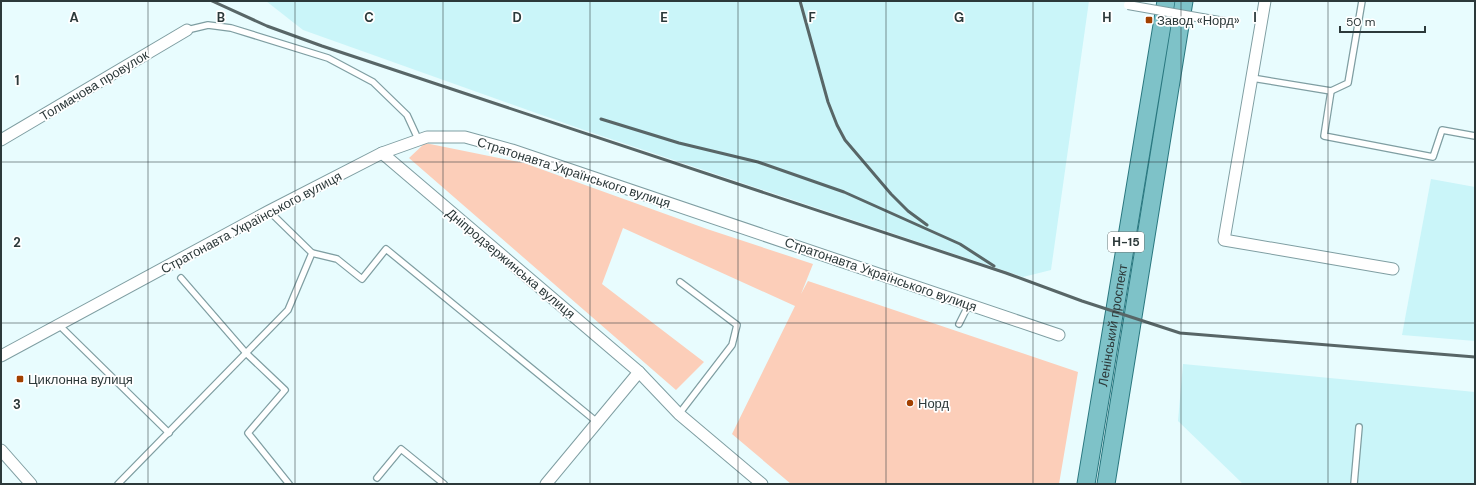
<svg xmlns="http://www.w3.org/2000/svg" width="1476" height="485" viewBox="0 0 1476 485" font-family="'DM Sans',sans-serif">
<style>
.built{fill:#caf5f9}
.green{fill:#fcceb9}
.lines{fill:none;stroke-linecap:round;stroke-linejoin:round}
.service-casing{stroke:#7f9ea2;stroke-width:8}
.minor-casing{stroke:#7f9ea2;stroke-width:13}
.primary-casing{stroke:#29777f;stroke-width:19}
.service{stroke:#fff;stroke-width:5.5}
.minor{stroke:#fff;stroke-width:11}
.primary{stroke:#7ec2c8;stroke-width:17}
.rail{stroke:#586667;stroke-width:3}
.pedestrian-bridge-casing{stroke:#7f9ea2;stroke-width:10;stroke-linecap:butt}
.pedestrian-bridge{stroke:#fff;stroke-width:8}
.grid{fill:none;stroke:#2c393a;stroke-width:1;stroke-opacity:0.55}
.poi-dot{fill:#a24000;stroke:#fff;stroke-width:1.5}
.labels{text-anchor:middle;stroke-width:3.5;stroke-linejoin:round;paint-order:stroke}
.shield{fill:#fff;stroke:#6b7475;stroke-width:1}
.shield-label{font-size:12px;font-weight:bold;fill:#2c393a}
.poi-label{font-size:13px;fill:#2c393a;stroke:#fff;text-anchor:start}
.street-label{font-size:13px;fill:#2c393a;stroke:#fff}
.grid-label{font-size:13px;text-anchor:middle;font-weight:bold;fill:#2c393a;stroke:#fff;stroke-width:3.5;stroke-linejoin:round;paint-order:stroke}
</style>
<rect width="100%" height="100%" fill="#e8fcfe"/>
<g class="built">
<path d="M266 1H1089L1051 270 1023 277 584 130 303 30Z"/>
<path d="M1431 179 1475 187V341L1402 335Z"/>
<path d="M1183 364 1475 392V484H1243L1178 421Z"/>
</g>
<path class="green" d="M425 143 524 163 707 229 813 264 801 294 808 281 1078 372 1059 484H791L732 434 795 306 623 228 602 284 704 362 676 390 409 158Z"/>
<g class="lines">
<g class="service-casing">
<g id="service">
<path d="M187 30 208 25 231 28 328 58 373 82 407 115 419 141"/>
<path d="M1252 78 1331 91 1348 83 1362 1"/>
<path d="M1331 91 1324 136 1433 157 1442 130 1475 136"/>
<path d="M312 253 337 259 362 279 386 249 597 422"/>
<path d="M181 278 246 353 288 310 312 253 269 211"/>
<path d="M959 324 969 304"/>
<path d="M59 325 169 433 167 434"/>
<path d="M679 414 732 345 737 325 680 282"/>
<path d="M377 478 401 449 444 484"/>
<path d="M118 484 246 353 285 390 248 433 289 484"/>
<path d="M1354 484 1359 427"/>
</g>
</g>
<g class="minor-casing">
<g id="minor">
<path d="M1265 1 1224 240 1393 269"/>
<path d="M1 140 187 30"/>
<path d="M382 153 639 372 679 414 762 484"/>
<path d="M1 356 269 211 382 153 427 137H465L512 150 1059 335"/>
<path d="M1 450 31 484"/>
<path d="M546 484 639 372"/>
</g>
</g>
<g class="primary-casing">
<g id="primary">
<path id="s1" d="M1086 484 1166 1"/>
<path d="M1106 484 1184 1"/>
</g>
</g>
<use href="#service" class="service"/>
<use href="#minor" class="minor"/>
<use href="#primary" class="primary"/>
<g class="rail">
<path d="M212 1 267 26 322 46 1006 273 1082 301 1180 333 1475 357"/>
<path d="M800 1 828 102 837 125 845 140 891 194 908 211 927 225"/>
<path d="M601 119 679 143 758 162 844 192 960 244 994 266"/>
</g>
<g class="pedestrian-bridge-casing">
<path id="pedestrian-bridge" d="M1128 5 1225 22"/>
</g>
<use href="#pedestrian-bridge" class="pedestrian-bridge"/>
</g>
<path class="grid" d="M148 1V484M295 1V484M443 1V484M590 1V484M738 1V484M886 1V484M1033 1V484M1181 1V484M1328 1V484M1 162H1475M1 323H1475"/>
<g class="poi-dot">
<rect x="1145" y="16" width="8" height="8" rx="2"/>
<rect x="16" y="375" width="8" height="8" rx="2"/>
<circle cx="910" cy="403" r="4"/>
</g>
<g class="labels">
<rect class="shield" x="1108" y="232" width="36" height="20" rx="3"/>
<g class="shield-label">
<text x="1126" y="246">Н-15</text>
</g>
<g class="poi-label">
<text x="1157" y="25">Завод «Норд»</text>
<text x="28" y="384">Циклонна вулиця</text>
<text x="918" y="408">Норд</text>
</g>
<g class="street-label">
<text transform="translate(94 85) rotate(-31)" y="5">Толмачова провулок</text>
<text transform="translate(574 172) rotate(18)" y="5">Стратонавта Українського вулиця</text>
<text transform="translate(251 222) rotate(-28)" y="5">Стратонавта Українського вулиця</text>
<text transform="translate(511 263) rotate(40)" y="5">Дніпродзержинська вулиця</text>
<text transform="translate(881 274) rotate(19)" y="5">Стратонавта Українського вулиця</text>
<text dy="5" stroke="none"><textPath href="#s1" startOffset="161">Ленінський проспект</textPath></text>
</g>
</g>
<g class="grid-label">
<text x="74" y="22">A</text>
<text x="221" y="22">B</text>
<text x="369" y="22">C</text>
<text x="517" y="22">D</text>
<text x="664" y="22">E</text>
<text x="812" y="22">F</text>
<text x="959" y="22">G</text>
<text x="1107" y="22">H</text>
<text x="1255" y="22">I</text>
<text x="17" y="85">1</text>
<text x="17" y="247">2</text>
<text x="17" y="409">3</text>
</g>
<rect width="1476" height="485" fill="none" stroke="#2c393a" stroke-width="4"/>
<path d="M1340 26v6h85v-6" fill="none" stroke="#2c393a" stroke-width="2"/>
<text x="1346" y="26" font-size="12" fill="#2c393a" stroke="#ffffff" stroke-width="3" paint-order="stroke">50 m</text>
</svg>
